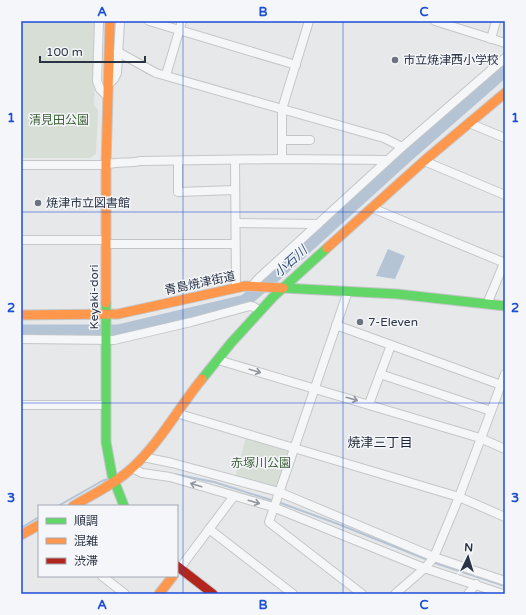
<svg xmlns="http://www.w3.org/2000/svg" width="526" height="615" viewBox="0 0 526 615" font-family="'Varela Round','Noto Sans JP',sans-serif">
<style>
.green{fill:#d6ded6}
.water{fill:#b4c4d5}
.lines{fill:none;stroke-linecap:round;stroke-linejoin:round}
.stream{stroke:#b4c4d5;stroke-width:2}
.river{stroke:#b4c4d5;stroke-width:13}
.street-casing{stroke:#c4c6c8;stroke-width:10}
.fast-casing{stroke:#c4c6c8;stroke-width:11}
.slow-casing{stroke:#c4c6c8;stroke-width:11}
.jam-casing{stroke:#c4c6c8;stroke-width:11}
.street{stroke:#f5f6f7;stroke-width:8}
.fast{stroke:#63d668;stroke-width:9}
.slow{stroke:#ff974d;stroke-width:9}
.jam{stroke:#b3261e;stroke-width:9}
.oneway{stroke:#90959e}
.grid{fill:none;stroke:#1d4ed8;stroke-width:1;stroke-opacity:0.55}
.poi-dot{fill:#6c737f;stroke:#f4f6f9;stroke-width:1.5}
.labels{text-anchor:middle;stroke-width:3;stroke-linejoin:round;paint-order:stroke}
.poi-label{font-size:12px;fill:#2b3445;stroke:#f4f6f9;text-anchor:start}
.park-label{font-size:12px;fill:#3f6138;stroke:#f4f6f9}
.street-label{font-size:12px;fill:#2b3445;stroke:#f4f6f9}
.water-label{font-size:13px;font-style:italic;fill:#34527a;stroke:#f4f6f9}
.neighbourhood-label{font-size:13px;fill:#1d2536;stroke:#f4f6f9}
.neatline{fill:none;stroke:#1d4ed8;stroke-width:1.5}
.grid-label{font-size:13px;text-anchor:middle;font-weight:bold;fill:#1d4ed8}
</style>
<rect width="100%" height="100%" fill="#e6e8ea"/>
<g class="green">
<path d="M21 21H97L94 105 98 110 96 154 90 158H21Z"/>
<path d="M246 437 288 449 290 452 277 487 235 478Z"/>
</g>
<path class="water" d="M388 249 405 256 395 279 376 276Z"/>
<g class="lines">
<g class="stream">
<path d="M132 64 147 73"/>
<path d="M402 151 408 155"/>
<path d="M174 474 214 482 274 501"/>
<path d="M278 502 338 524 428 560"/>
<path d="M58 506 102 481 108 479"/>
<path d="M21 528 39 517"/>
<path d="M432 562 505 586"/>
</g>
<path class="river" d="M21 331H118L245 301 279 272 408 155 505 70"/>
<g class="street-casing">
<g id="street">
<path d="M99 21 97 81 100 89 107 96"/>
<path d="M149 21 296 65"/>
<path d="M435 21 505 43"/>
<path d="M491 39 496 21"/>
<path d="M118 52 156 73 373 135 384 138 402 147"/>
<path d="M166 75 182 21"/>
<path d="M108 85 114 79 117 73 120 21"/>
<path d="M469 123 505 138"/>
<path d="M282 140H310"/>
<path d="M282 159V109L309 21"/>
<path d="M235 160 236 287"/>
<path d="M178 161V192L235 190"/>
<path d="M424 161 505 195"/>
<path d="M21 165H106C117 161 129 164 140 161L282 159 387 160"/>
<path d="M372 208 505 263"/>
<path d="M236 223 318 224"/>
<path d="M21 240H106"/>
<path d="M106 244H235"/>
<path d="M252 286 258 279 401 148 505 58"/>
<path d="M348 291 269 522 362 594"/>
<path d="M487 304 505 261"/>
<path d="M336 325 504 386"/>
<path d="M21 339 114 340 191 322 250 306 254 307 260 311"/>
<path d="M218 360 480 438 505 449"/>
<path d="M380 374 491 411"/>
<path d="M369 404 391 345"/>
<path d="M21 405H106"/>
<path d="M176 413 459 497 505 517"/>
<path d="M143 457 172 463 279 492 434 557 505 581"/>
<path d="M132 468 142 473 170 477 273 507 424 568 503 594"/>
<path d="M209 529 293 594"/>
<path d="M180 568 234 496"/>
<path d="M102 576 125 594"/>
<path d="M395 594 426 567 434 557 459 497 505 374"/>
<path d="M468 594 476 584"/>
</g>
</g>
<g class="fast-casing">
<g id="fast">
<path d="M283 288 397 294 505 306"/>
<path d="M106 303V442L112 475 124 506"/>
<path d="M202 379 231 343 273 297 327 248"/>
</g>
</g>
<g class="slow-casing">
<g id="slow">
<path d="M327 248 424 161 505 93"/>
<path d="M106 303V165L110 21"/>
<path d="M21 315 118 314 245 286 283 288"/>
<path d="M73 506C93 494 115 484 132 468 159 444 179 407 202 379"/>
<path d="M21 535 39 525"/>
<path d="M159 594 173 576"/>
</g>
</g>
<g class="jam-casing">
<path id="jam" d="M177 566 213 594"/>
</g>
<use href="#street" class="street"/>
<use href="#fast" class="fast"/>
<use href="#slow" class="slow"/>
<use href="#jam" class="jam"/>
</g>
<defs><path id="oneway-shaft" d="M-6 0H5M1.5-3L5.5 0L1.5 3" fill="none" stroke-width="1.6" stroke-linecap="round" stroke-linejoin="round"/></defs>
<g class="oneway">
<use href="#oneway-shaft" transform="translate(255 371) rotate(16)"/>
<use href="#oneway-shaft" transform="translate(352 399) rotate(16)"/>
<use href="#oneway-shaft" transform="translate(196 485) rotate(-163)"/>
<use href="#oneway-shaft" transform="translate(254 502) rotate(16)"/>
</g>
<path class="grid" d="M183 21V594M343 21V594M21 212H505M21 403H505"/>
<g class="poi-dot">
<circle cx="395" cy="60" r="4"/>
<circle cx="38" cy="203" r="4"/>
<circle cx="360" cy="322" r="4"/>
</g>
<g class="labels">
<g class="poi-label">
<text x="403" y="64">市立焼津西小学校</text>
<text x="46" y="207">焼津市立図書館</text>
<text x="368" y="326">7-Eleven</text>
</g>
<g class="park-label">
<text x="59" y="124">清見田公園</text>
<text x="261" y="467">赤塚川公園</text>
</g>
<g class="street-label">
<text transform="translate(200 283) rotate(-12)" y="4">青島焼津街道</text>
<text transform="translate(94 297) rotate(-90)" y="4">Keyaki-dori</text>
</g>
<g class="water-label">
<text transform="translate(290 261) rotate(-42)" y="5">小石川</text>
</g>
<g class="neighbourhood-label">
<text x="380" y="447">焼津三丁目</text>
</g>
</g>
<rect width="526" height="615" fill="none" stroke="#f4f6f9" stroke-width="44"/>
<rect x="38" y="505" width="140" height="72" fill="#f4f6f9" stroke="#a4a8b1"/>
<rect x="46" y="518" width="20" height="6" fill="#63d668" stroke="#a4a8b1"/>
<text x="74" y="525" font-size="12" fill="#2b3445">順調</text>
<rect x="46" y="538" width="20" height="6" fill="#ff974d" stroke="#a4a8b1"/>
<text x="74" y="545" font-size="12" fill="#2b3445">混雑</text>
<rect x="46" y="558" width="20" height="6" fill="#b3261e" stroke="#a4a8b1"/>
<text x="74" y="565" font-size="12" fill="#2b3445">渋滞</text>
<g transform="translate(468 557) rotate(4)" stroke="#f4f6f9" stroke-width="3" paint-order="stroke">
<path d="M0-3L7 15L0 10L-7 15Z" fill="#2b3445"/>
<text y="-6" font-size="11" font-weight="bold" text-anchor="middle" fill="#2b3445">N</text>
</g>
<path d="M40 56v6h105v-6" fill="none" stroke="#2b3445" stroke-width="2"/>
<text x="46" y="56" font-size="12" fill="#2b3445" stroke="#f4f6f9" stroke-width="3" paint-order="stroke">100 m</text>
<rect x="22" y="22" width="482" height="571" class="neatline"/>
<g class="grid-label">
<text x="102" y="16">A</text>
<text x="263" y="16">B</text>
<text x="424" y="16">C</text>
<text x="11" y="122">1</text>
<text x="515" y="122">1</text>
<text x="11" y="312">2</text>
<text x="515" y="312">2</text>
<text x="11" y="502">3</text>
<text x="515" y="502">3</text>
<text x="102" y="609">A</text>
<text x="263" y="609">B</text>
<text x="424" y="609">C</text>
</g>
</svg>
